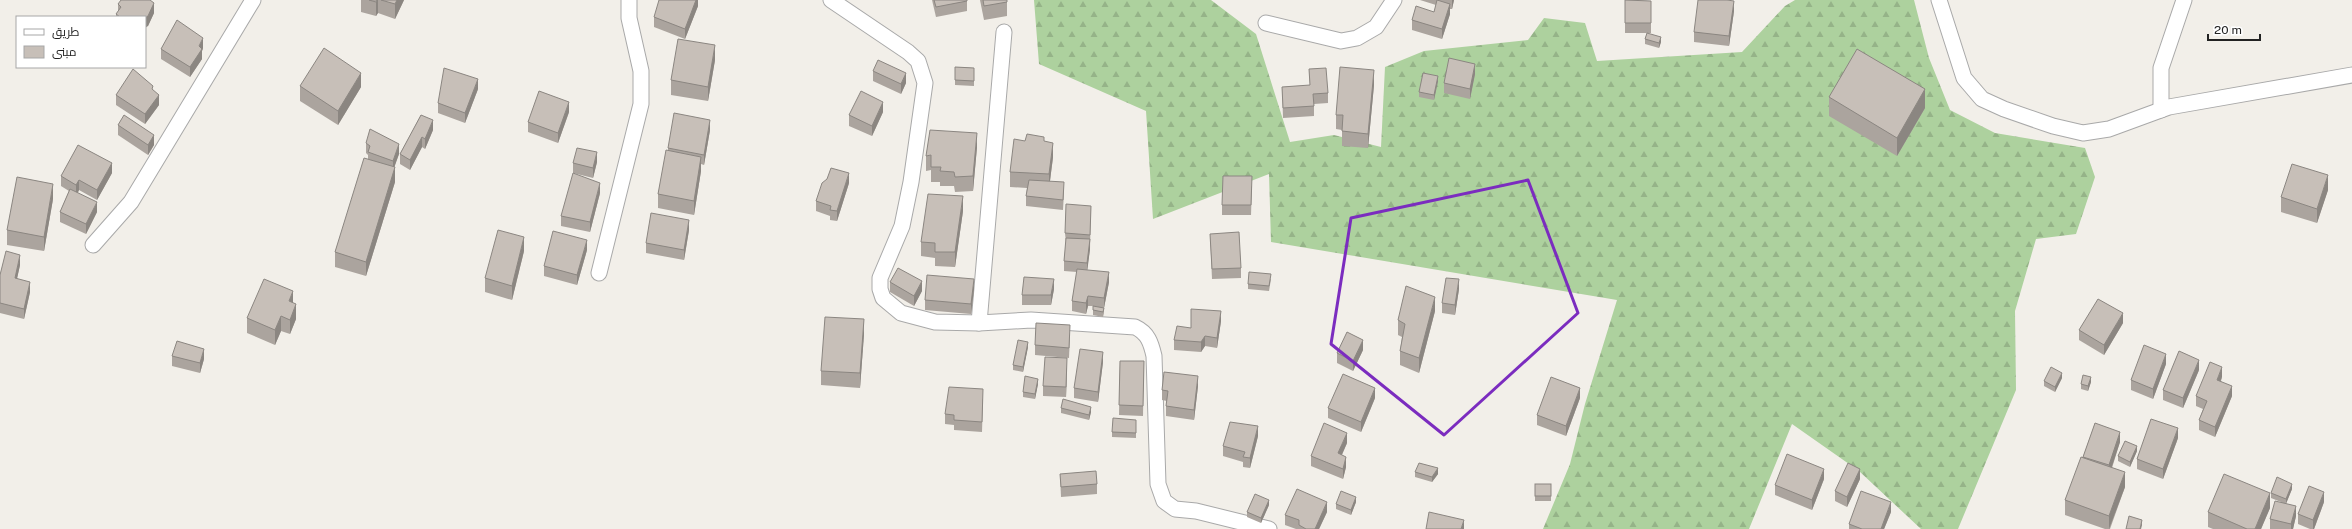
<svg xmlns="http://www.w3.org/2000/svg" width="2352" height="529" viewBox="0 0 2352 529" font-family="'Public Sans',Cairo,sans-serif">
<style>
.forest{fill:url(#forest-firs)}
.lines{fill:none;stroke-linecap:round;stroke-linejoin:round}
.minor-casing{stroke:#a9a9a9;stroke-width:17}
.minor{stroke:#fff;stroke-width:15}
.wall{fill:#aba49e}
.shaded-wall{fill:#8b8681}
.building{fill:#c7bfb8;stroke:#8b8681}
.marked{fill:none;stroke:#7b2cbf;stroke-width:3;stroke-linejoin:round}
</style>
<defs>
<pattern id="forest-firs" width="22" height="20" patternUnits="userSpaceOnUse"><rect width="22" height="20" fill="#add19e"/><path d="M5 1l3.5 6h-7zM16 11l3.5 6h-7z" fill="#95b388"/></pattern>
</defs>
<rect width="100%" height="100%" fill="#f2efe9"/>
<path class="forest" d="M1034 0H1211L1256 34 1290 142 1334 135 1381 147 1385 67 1424 51 1528 40 1544 18 1585 23 1597 61 1742 52 1785 6 1795 0H1914L1929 58 1950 110 1995 133 2085 148 2095 177 2076 234 2036 239 2015 311 2016 390 1958 529H1921L1859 471 1792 424 1749 529H1543L1570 464 1585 404 1617 300 1271 242 1269 174 1153 219 1146 111 1039 64Z"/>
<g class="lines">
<g class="minor-casing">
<g id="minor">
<path d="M831 0 908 52 918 61 925 83 911 182 902 226 880 278V289L883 298 901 313 935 322 979 323 1031 320 1135 327C1148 333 1151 343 1154 356L1158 484 1164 501 1175 509 1196 511 1269 529"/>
<path d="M1939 0 1964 78 1982 99 2004 109 2053 126 2083 133 2109 129 2169 107 2352 75"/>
<path d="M1266 23 1341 41 1357 38 1376 27 1394 0"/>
<path d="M2161 110V68L2184 0"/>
<path d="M93 245 131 202 253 0"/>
<path d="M599 273 641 104V71L629 18V0"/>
<path d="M979 323 1004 32"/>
</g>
</g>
<use href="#minor" class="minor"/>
</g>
<g class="wall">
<path d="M361 0H404L395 19 378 13 376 16 361 12Z"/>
<path d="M698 0V6L685 39 654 27V17Z"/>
<path d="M932 0H967V11L936 17Z"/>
<path d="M980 0H1007V16L984 20Z"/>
<path d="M1420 0H1454L1452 9H1450V14L1442 39 1412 30V20L1434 12 1436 5Z"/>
<path d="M1625 0 1651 1V33H1647L1661 42 1659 48 1645 44V39L1647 33H1625Z"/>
<path d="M118 4 154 13 148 26 145 17H116V14L118 12Z"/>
<path d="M1734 11 1729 46 1694 42V32Z"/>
<path d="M203 48 202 51V59L190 77 161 59V49Z"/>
<path d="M715 60 708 101 671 95V80Z"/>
<path d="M955 67 974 68V86L955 85Z"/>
<path d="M1309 69 1328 93V103L1314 104V116L1283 118 1282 87 1310 86Z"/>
<path d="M873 71 906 83 901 94 873 81Z"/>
<path d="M1475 74 1470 99 1444 93V83Z"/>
<path d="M1438 81 1434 100 1419 97V92Z"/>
<path d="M1374 85 1368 148 1342 146V130L1336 129V115Z"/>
<path d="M300 86 361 87 338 125 300 101Z"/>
<path d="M478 89 465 123 438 113V103Z"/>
<path d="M153 90 159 105 145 124 116 105V95Z"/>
<path d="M1829 97 1925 108 1897 156 1829 116Z"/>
<path d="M569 112 558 143 528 132V122Z"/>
<path d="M883 112 872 136 849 126V115Z"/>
<path d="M421 115 433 130 425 149 422 147 410 170 400 164V154Z"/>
<path d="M118 125 154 145 148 155 118 135Z"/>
<path d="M710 130 704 165 701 164V171L694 215 658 208V194L668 151V148Z"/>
<path d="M1025 141 1044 142 1053 157 1050 181 1064 192 1063 210 1026 206V196L1027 188 1010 187V172Z"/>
<path d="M366 143 399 154 394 167 395 182 366 276 335 267V252L368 159V155L366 153Z"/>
<path d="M977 147 973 191 955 192 954 186H940V182H931V170L926 171V156Z"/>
<path d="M597 162 593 178 573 173V163Z"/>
<path d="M112 173 97 200 79 190 78 193 97 212 86 234 60 222V212L69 191 61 186V176Z"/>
<path d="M849 183 837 221 830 220V216L816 211V201Z"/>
<path d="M1252 186 1251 215H1222V205Z"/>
<path d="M2328 190 2317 223 2281 212V197Z"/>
<path d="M600 193 590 232 561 226V216Z"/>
<path d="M53 199 44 251 7 245V230Z"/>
<path d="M1091 206 1090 249 1087 270 1109 282 1104 308V313L1103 317 1093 315V306H1088L1086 314 1072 311V301L1077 272 1064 271V261L1066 243 1065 233Z"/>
<path d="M963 211 955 267 935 266V258L921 256V242Z"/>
<path d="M689 230 684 260 646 253V243Z"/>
<path d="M1210 234 1241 268V278L1212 279Z"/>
<path d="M587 250 577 285 544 276V266Z"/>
<path d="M524 251 512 300 485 292V278Z"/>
<path d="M20 265 17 278 30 292 24 319 0 313V275Z"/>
<path d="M1271 279 1269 291 1248 289V284Z"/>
<path d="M890 282 922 291 914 306 890 292Z"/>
<path d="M974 289 971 314 925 310V300Z"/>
<path d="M1054 289 1051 305H1022V295Z"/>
<path d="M1459 289 1455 315 1442 313V303Z"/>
<path d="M293 303 296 319 290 334 281 331 275 345 247 333V318Z"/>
<path d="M1435 311 1419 373 1400 365V351L1402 337 1398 335V320Z"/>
<path d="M1221 321 1217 348 1205 346 1201 352 1174 350V340L1191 328Z"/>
<path d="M2123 323 2104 355 2079 340V330Z"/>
<path d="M864 334 860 388 821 385V371Z"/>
<path d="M1070 335 1069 358 1035 355V345Z"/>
<path d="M1028 347 1023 372 1013 370V365Z"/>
<path d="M1363 350 1353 371 1337 363V353Z"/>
<path d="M172 356 204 359 200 373 172 366Z"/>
<path d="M1120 361H1144L1143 416 1119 415Z"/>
<path d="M1103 362 1098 402 1074 398V388Z"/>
<path d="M2166 364 2153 399 2131 390V380Z"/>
<path d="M1067 368 1066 397 1043 396V386Z"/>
<path d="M2199 370 2183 408 2163 400V390Z"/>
<path d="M2222 377 2221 381 2232 396 2215 437 2199 430V420L2203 409 2196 406V396Z"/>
<path d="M2062 378 2055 392 2044 386V381Z"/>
<path d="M2091 382 2088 391 2081 389V384Z"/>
<path d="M1038 384 1035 399 1023 397V392Z"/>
<path d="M1198 386 1194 420 1166 416V406L1167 401 1162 400V390Z"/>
<path d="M1375 398 1361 432 1328 418V408Z"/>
<path d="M1580 398 1566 436 1537 425V415Z"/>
<path d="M983 399 982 432 954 430V425L945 424V414Z"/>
<path d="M1061 408 1091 412 1089 420 1061 413Z"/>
<path d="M2095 423 2120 442 2112 468 2125 487 2110 529H2105L2065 515V500L2083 457Z"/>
<path d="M1136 425V438L1112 437V432Z"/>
<path d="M1258 436 1250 468 1243 467V462L1223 456V446Z"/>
<path d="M2178 438 2163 479 2137 469V459Z"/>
<path d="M1347 443 1342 455 1346 467 1343 479 1311 466V456Z"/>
<path d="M2137 451 2130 467 2118 461V456Z"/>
<path d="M1415 472 1438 474 1432 482 1415 477Z"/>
<path d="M1060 474 1097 484V494L1061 497Z"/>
<path d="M1824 479 1812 510 1775 495V485Z"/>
<path d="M1860 479 1847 507 1835 501V491Z"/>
<rect x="1535" y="484" width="16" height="17"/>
<path d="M2292 489 2286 503 2296 516 2293 529H2270V519L2281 502 2271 498V493Z"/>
<path d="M1356 502 1351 515 1336 509V504Z"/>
<path d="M2324 502 2314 529H2310L2298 524V514Z"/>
<path d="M1269 505 1261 523 1247 517V512Z"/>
<path d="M2270 508 2261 529H2213L2208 527V512Z"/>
<path d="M1327 512 1319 529H1296L1285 525V515Z"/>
<path d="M1891 512 1884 529H1849V524Z"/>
</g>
<g class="shaded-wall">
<path d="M377 0H378V13L376 16V2Z"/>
<path d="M397 0H404L395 19V4Z"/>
<path d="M696 0H698V6L685 39V29Z"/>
<path d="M1452 0H1454L1452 9Z"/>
<path d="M1734 1V11L1729 46V36Z"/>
<path d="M154 3V13L148 26 145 28V18Z"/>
<path d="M1450 4V14L1442 39V29Z"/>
<path d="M1661 37V42L1659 48V43Z"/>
<path d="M203 38V48L202 51V59L190 77V67L199 46Z"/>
<path d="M715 45V60L708 101V87Z"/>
<path d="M1475 64V74L1470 99V89Z"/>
<path d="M1374 70V85L1368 148V134Z"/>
<path d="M361 73V87L338 125V111Z"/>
<path d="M906 73V83L901 94V84Z"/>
<path d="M1438 76V81L1434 100V95Z"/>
<path d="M478 79V89L465 123V113Z"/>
<path d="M1925 89V108L1897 156V138Z"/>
<path d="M159 95V105L145 124V114Z"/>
<path d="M569 102V112L558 143V133Z"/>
<path d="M883 102V112L872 136V126Z"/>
<path d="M433 120V130L425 149V139Z"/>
<path d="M710 120V130L704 165V155Z"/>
<path d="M977 133V147L973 191V176Z"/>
<path d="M154 135V145L148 155V145Z"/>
<path d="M422 137V147L410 170V160Z"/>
<path d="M1053 143V157L1049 188V174Z"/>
<path d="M399 144V154L393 171V161Z"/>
<path d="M597 152V162L593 178V168Z"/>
<path d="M701 157V171L694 215V201Z"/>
<path d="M112 163V173L97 200V190Z"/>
<path d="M395 167V182L366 276V262Z"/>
<path d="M849 173V183L837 221V211Z"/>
<path d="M2328 175V190L2317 223V209Z"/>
<path d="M79 180V190L76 195V185Z"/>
<path d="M600 183V193L590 232V222Z"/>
<path d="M53 184V199L44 251V237Z"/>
<path d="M963 196V211L955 267V252Z"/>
<path d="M97 202V212L86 234V224Z"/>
<path d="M689 220V230L684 260V250Z"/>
<path d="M524 237V251L512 300V286Z"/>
<path d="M1090 239V249L1087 273V263Z"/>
<path d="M587 240V250L577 285V275Z"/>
<path d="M20 255V265L15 288V278Z"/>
<path d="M1109 272V282L1104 308V298Z"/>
<path d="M974 279V289L971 314V304Z"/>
<path d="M1054 279V289L1051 305V295Z"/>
<path d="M1459 279V289L1455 315V305Z"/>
<path d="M922 281V291L914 306V296Z"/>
<path d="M30 282V292L24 319V309Z"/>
<path d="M293 291V306L289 301Z"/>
<path d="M1088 296V306L1086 314V303Z"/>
<path d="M1435 297V311L1419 373V358Z"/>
<path d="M296 304V319L290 334V320Z"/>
<path d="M1221 311V321L1217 348V338Z"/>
<path d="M2123 313V323L2104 355V345Z"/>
<path d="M281 316V331L275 345V330Z"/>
<path d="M864 319V334L860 388V373Z"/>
<path d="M1205 336V346L1201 352V342Z"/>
<path d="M1363 340V350L1353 371V361Z"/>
<path d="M1028 342V347L1023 372V367Z"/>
<path d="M204 349V359L200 373V363Z"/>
<path d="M1103 352V362L1098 402V392Z"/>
<path d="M2166 354V364L2153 399V389Z"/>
<path d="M1067 358V368L1066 397V387Z"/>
<path d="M2199 360V370L2183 408V398Z"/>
<path d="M2222 367V377L2217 390V380Z"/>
<path d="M2062 373V378L2055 392V387Z"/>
<path d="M1198 376V386L1194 420V410Z"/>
<path d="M2091 377V382L2088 391V386Z"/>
<path d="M1038 379V384L1035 399V394Z"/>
<path d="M2232 386V396L2215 437V427Z"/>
<path d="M1375 388V398L1361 432V422Z"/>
<path d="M1580 388V398L1566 436V426Z"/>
<path d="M1091 407V412L1089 420V415Z"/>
<path d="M1258 426V436L1250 468V458Z"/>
<path d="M2178 428V438L2163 479V469Z"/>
<path d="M2120 432V442L2109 475V465Z"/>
<path d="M1347 433V443L1338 463V453Z"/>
<path d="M2137 446V451L2130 467V462Z"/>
<path d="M1346 457V467L1343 479V469Z"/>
<path d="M1438 468V474L1432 482V477Z"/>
<path d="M1824 469V479L1812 510V500Z"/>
<path d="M1860 469V479L1847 507V497Z"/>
<path d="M2125 472V487L2109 529V516Z"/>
<path d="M2292 484V489L2286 504V499Z"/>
<path d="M2324 492V502L2314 529H2313V520Z"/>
<path d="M2270 493V508L2261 529H2255Z"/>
<path d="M1356 497V502L1351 515V510Z"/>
<path d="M1269 500V505L1261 523V518Z"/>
<path d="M1327 502V512L1319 529H1315Z"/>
<path d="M1891 502V512L1884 529H1881Z"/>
<path d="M2296 506V516L2293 529H2291V524Z"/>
<path d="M1464 520V529H1461Z"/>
<path d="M2142 520V525L2141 529H2140Z"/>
</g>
<g class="building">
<path d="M121 0H150L154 3 148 16 145 18V17H120L116 14 121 7 118 4Z"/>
<path d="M369 0H377L376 2Z"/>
<path d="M381 0H397L395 4Z"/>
<path d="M659 0H696L685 29 654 17Z"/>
<path d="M934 0H967V1L936 7Z"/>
<path d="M983 0H1007V2L984 6Z"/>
<path d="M1437 0 1450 4 1442 29 1412 20 1416 6 1434 12Z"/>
<path d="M1625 0 1651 1V23H1625Z"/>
<path d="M1698 0H1727L1734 1 1729 36 1694 32Z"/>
<path d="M177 20 203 38 199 46 202 49 190 67 161 49Z"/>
<path d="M1647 33 1661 37 1659 43 1645 39Z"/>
<path d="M678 39 715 45 708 87 671 80Z"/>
<path d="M324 48 361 73 338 111 300 86Z"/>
<path d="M1857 49 1925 89 1897 138 1829 97Z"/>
<path d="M1449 58 1475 64 1470 89 1444 83Z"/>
<path d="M878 60 906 73 901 84 873 71Z"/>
<path d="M955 67 974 68V81L955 80Z"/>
<path d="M1340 67 1374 70 1368 134 1342 131 1343 115H1336Z"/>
<path d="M444 68 478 79 465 113 438 103Z"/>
<path d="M1326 68 1328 93 1313 94 1314 106 1283 108 1282 87 1310 85 1309 69Z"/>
<path d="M133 69 153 86 152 89 159 95 145 114 116 95Z"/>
<path d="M1423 73 1438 76 1434 95 1419 92Z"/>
<path d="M539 91 569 102 558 133 528 122Z"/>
<path d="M861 91 883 102 872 126 849 115Z"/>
<path d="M674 113 710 120 704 155 668 148Z"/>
<path d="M124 115 154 135 148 145 118 125Z"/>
<path d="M421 115 433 120 425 139 422 137 410 160 400 154Z"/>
<path d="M370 129 399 144 393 161 368 152 370 146 366 143Z"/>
<path d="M930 130 977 133 973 176 955 177 954 172 940 171 941 167H931V155L926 156Z"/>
<path d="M1027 134 1044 137V141L1053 143 1049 174 1010 172 1014 139 1025 141Z"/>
<path d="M78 145 112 163 97 190 79 180 76 185 61 176Z"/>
<path d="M577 148 597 152 593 168 573 163Z"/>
<path d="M666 150 701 157 694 201 658 194Z"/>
<path d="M364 158 395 167 366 262 335 252Z"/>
<path d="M2292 164 2328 175 2317 209 2281 197Z"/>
<path d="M831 168 849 173 837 211 830 210 831 206 816 201 822 183 827 179Z"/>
<path d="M573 173 600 183 590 222 561 216Z"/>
<path d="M1223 176H1252L1251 205H1222Z"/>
<path d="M17 177 53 184 44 237 7 230Z"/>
<path d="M1029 180 1064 182 1063 200 1026 196Z"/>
<path d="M70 189 97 202 86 224 60 212Z"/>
<path d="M928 194 963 196 955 252H935V243L921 242Z"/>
<path d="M1066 204 1091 206 1090 235 1065 233Z"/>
<path d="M651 213 689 220 684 250 646 243Z"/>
<path d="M498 230 524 237 512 286 485 278Z"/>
<path d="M553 231 587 240 577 275 544 266Z"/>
<path d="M1239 232 1241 268 1212 269 1210 234Z"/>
<path d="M1066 238 1090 239 1087 263 1064 261Z"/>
<path d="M6 251 20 255 15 278 30 282 24 309 0 303V275Z"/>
<path d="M898 268 922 281 914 296 890 282Z"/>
<path d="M1077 269 1109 272 1104 298 1088 296 1086 303 1072 301Z"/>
<path d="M1249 272 1271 274 1269 286 1248 284Z"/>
<path d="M927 275 974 279 971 304 925 300Z"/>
<path d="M1024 277 1054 279 1051 295H1022Z"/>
<path d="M1446 278 1459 279 1455 305 1442 303Z"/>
<path d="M264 279 293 291 289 301 296 304 290 320 281 316 275 330 247 318Z"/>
<path d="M1406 286 1435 297 1419 358 1400 351 1405 324 1398 320Z"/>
<path d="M2098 299 2123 313 2104 345 2079 330Z"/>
<path d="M1093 306 1104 308 1103 312 1093 310Z"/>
<path d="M1191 309 1221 311 1217 338 1205 336 1201 342 1174 340 1177 326 1191 328Z"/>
<path d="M825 317 864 319 860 373 821 371Z"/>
<path d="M1036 323 1070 325 1069 348 1035 345Z"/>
<path d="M1347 332 1363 340 1353 361 1337 353Z"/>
<path d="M1018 340 1028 342 1023 367 1013 365Z"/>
<path d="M177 341 204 349 200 363 172 356Z"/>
<path d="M2144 345 2166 354 2153 389 2131 380Z"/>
<path d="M1080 349 1103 352 1098 392 1074 388Z"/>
<path d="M2179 351 2199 360 2183 398 2163 390Z"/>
<path d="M1045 357 1067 358 1066 387 1043 386Z"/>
<path d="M1120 361H1144L1143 406 1119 405Z"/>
<path d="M2210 362 2222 367 2217 380 2232 386 2215 427 2199 420 2207 401 2196 396Z"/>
<path d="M2051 367 2062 373 2055 387 2044 381Z"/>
<path d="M1164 372 1198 376 1194 410 1166 406 1168 391 1162 390Z"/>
<path d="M1343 374 1375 388 1361 422 1328 408Z"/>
<path d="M2083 375 2091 377 2088 386 2081 384Z"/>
<path d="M1025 376 1038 379 1035 394 1023 392Z"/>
<path d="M1551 377 1580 388 1566 426 1537 415Z"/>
<path d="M949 387 983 389 982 422 954 420V415L945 414Z"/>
<path d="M1063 399 1091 407 1089 415 1061 408Z"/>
<path d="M1113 418 1136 420V433L1112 432Z"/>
<path d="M2151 419 2178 428 2163 469 2137 459Z"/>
<path d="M1230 422 1258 426 1250 458 1243 457 1245 452 1223 446Z"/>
<path d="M1324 423 1347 433 1338 453 1346 457 1343 469 1311 456Z"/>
<path d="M2095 423 2120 432 2109 465 2083 457Z"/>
<path d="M2125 441 2137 446 2130 462 2118 456Z"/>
<path d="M1787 454 1824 469 1812 500 1775 485Z"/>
<path d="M2081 457 2125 472 2109 516 2065 500Z"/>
<path d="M1419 463 1438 468 1432 477 1415 472Z"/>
<path d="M1848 463 1860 469 1847 497 1835 491Z"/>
<path d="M1096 471 1097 484 1061 487 1060 474Z"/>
<path d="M2224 474 2270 493 2255 529H2247L2208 512Z"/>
<path d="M2277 477 2292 484 2286 499 2271 493Z"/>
<rect x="1535" y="484" width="16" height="12"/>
<path d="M2309 486 2324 492 2313 520 2298 514Z"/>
<path d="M1297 489 1327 502 1315 529H1306L1299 525V520L1285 515Z"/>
<path d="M1341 491 1356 497 1351 510 1336 504Z"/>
<path d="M1861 491 1891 502 1881 529H1862L1849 524Z"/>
<path d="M1255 494 1269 500 1261 518 1247 512Z"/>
<path d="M2275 501 2296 506 2291 524 2270 519Z"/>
<path d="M1429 512 1464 520 1461 529H1426Z"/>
<path d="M2129 516 2142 520 2140 529H2126Z"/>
</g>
<path class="marked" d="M1528 180 1578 313 1444 435 1331 344 1351 218Z"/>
<rect x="16" y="16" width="130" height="52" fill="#ffffff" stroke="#a7a7a7"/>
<rect x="24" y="29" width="20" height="6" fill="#ffffff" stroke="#a7a7a7"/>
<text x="52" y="36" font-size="12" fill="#222222">طريق</text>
<rect x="24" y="46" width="20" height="12" fill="#c7bfb8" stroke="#a7a7a7"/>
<text x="52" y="56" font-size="12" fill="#222222">مبنى</text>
<path d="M2208 34v6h52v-6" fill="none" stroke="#222222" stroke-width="2"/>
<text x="2214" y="34" font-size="12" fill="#222222" stroke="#ffffff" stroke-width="3" paint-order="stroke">20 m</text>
</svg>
